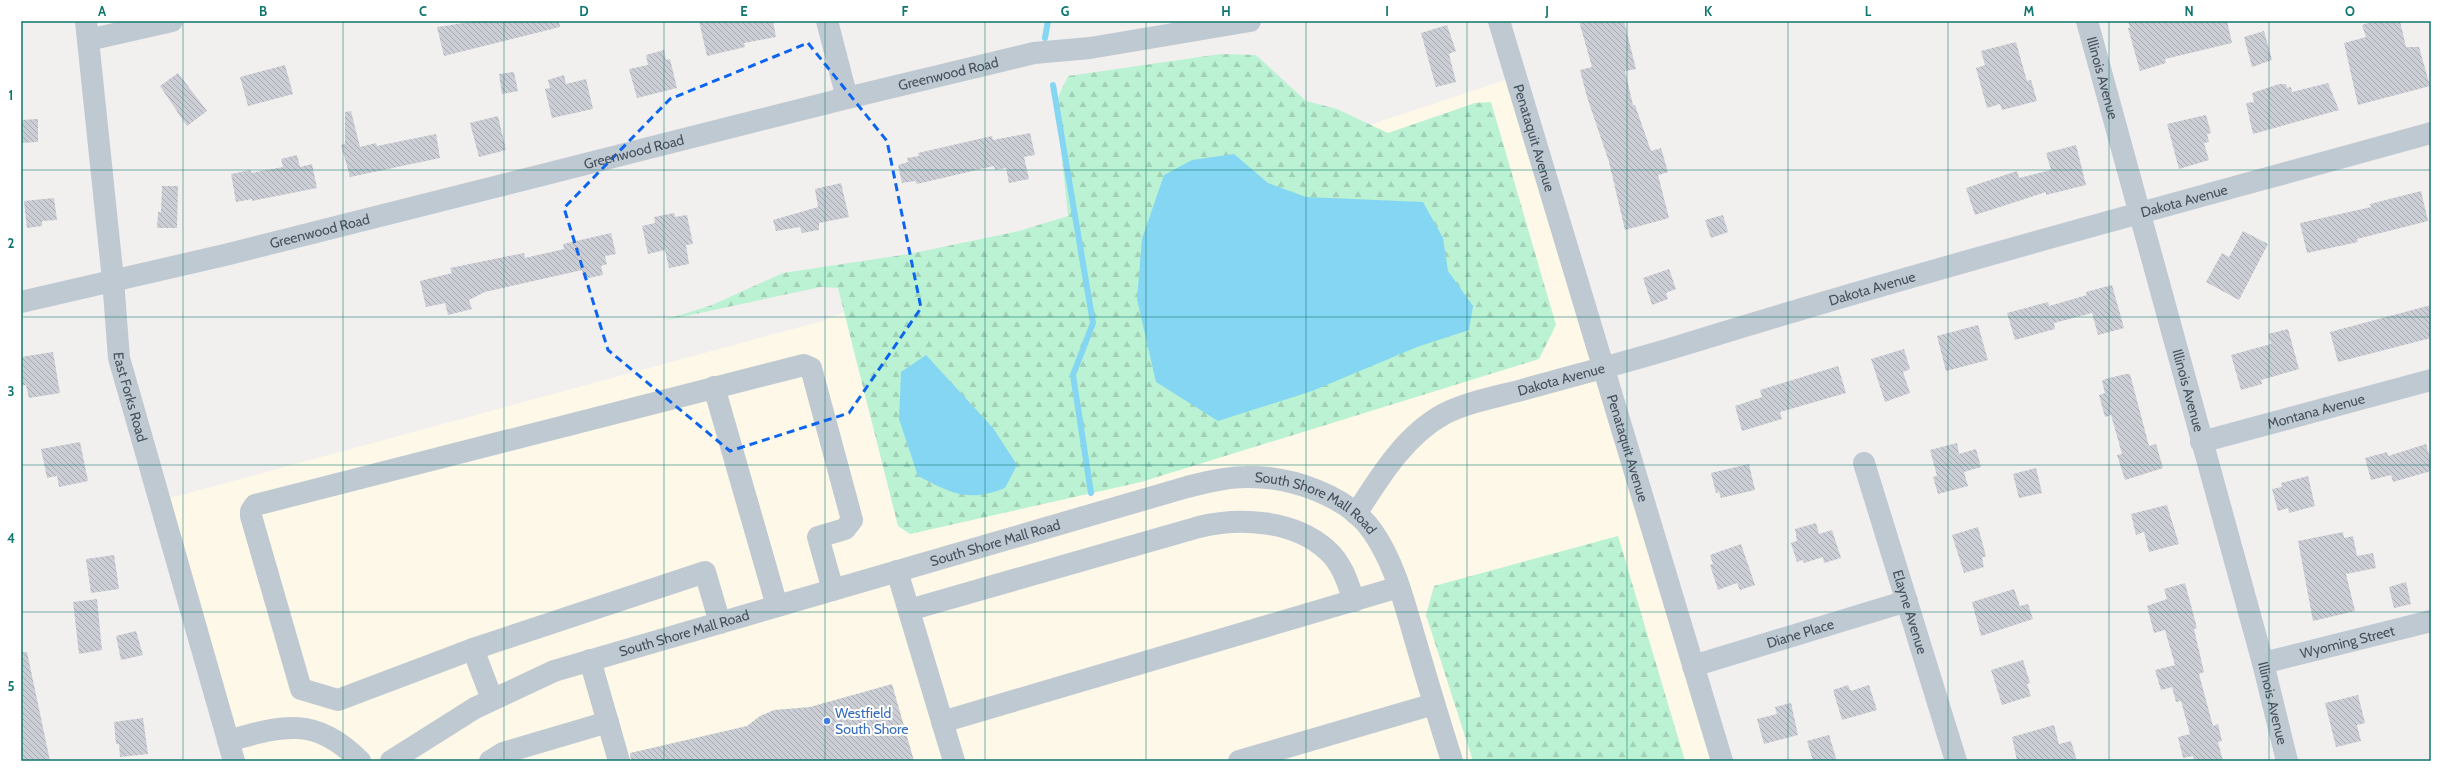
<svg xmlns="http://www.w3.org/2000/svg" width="2452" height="782" viewBox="0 0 2452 782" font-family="Cabin,sans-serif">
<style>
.commercial{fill:#fdf8e8}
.forest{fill:url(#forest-firs)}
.water{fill:#84d6f2}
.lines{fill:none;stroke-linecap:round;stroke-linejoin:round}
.stream{stroke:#84d6f2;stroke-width:6}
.building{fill:url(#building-back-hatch)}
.minor{stroke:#bfc9d2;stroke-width:22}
.marked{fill:none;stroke:#0c65ef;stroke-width:3;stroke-dasharray:8 5;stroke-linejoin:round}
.grid{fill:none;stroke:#0f766e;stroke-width:1;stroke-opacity:0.55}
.shop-dot{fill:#3f7fe0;stroke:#fff;stroke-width:1.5}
.labels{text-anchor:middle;stroke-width:4;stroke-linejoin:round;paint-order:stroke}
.street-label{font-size:14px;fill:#46515e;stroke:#fff}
.shop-label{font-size:14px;fill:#366cbe;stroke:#fff;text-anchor:start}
.neatline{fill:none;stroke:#0f766e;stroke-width:1.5}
.grid-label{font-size:13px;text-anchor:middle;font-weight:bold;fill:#0f766e}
</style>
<defs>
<pattern id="forest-firs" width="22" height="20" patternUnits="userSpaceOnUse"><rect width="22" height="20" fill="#bbf2d3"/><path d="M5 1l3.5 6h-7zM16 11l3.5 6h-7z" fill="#a2d1b8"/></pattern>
<pattern id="building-back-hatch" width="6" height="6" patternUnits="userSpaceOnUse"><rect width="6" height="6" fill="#cbced4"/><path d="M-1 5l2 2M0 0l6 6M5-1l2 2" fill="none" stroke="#a7aaaf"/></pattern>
</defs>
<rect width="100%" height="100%" fill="#f2efef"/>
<path class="commercial" d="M1517 76 1722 761H234L159 501 822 321 1101 214Z"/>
<g class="forest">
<path d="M1221 54 1256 55 1306 101 1337 109 1388 133 1475 103 1491 102 1556 325 1539 359 1141 482 910 534 898 526 838 288 821 287 662 321 712 305 783 273 909 254 1019 231 1068 216 1056 102 1068 76Z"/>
<path d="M1618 536 1685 761H1473L1426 615 1434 586Z"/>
</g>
<g class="water">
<path d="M1234 154 1268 183 1306 197 1423 202 1443 238 1448 271 1473 306 1469 330 1417 347 1312 391 1218 421 1156 382 1137 299 1142 239 1164 175 1192 160Z"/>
<path d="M926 355 993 428 1017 465 1005 488C968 503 951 493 918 476L899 419 901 372Z"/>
</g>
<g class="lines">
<g class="stream">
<path d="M1045 38 1048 21"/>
<path d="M1053 85 1093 323 1073 375 1091 493"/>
</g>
</g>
<g class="building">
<path d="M477 21H559L560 27 444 56 437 27Z"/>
<path d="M699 21H773L776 37 744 43 745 47 707 56Z"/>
<path d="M1579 21H1624L1636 69 1625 71 1633 105H1635L1651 151 1661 148 1668 172 1658 175 1669 218 1625 230 1609 162 1587 97 1580 70 1592 67Z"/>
<path d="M2128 21H2227L2232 43 2165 59 2166 63 2140 71 2128 28H2130Z"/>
<path d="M2375 21H2400L2406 47H2419L2430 86 2358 105 2344 43 2366 37 2362 25Z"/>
<path d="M1447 25 1456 51 1449 54 1456 82 1436 87 1421 33Z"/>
<path d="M2264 31 2272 60 2252 67 2244 37Z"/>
<path d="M2016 42 2027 81 2031 80 2037 101 2002 110 2000 104 1987 108 1976 68 1985 65 1981 51Z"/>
<path d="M664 50 666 60 670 59 677 88 637 98 629 69 648 65 646 55Z"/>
<path d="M285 65 293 94 248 106 240 77Z"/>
<path d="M514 72 518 91 502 94 499 74Z"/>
<path d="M178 73 207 111 187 126 160 86Z"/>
<path d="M564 75 566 84 586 79 593 109 552 118 545 89 550 88 548 80Z"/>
<path d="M2328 83 2339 110 2253 134 2246 103 2254 102 2252 93 2279 84H2286L2287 88 2291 87 2292 92Z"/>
<path d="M351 111 360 147 376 143 377 146 436 134 440 158 350 177 341 145 345 144V112Z"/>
<path d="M2206 115 2211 133 2207 134 2209 142 2204 143 2209 160 2179 169 2167 124Z"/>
<path d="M498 116 506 150 479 157 470 123Z"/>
<path d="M38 119V142L21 143V120Z"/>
<path d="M1030 133 1035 155 1024 157 1029 179 1009 183 1006 168 995 170 994 166 917 184 915 181 902 183 898 165 908 162 907 158 919 156 918 153 992 136 993 140Z"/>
<path d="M2076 145 2086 185 2046 195V192L1975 215 1966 188 2017 171 2019 178 2051 170 2046 153Z"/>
<path d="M297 155 300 167 312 164 317 188 252 201V199L236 202 231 174 251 170V173L283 167 281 159Z"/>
<path d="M841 183 849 217 819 223V230L802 233 800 227 776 231 773 220 818 207 815 189Z"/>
<path d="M162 186H178L177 228H157L158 212H161Z"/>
<path d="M2421 191 2428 221 2357 239 2358 242 2307 253 2300 223 2371 207 2370 204Z"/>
<path d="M54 198 57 220 42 221V226L27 228 24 201Z"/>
<path d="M674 213 675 217 687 215 693 244 686 245 689 264 669 268 665 250 648 254 642 226 655 223 654 217Z"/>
<path d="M1723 215 1728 232 1711 238 1705 220Z"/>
<path d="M2243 231 2268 244 2239 300 2206 282 2222 253 2229 257Z"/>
<path d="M611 233 616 254 605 256 607 264 601 266 603 275 584 279 582 270 485 292 469 300 472 309 448 315 445 303 426 307 420 281 452 273 450 268 524 253 525 258 564 249 563 244Z"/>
<path d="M1669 269 1676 289 1666 293 1668 299 1652 305 1643 278Z"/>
<path d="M2112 285 2124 328 2098 335 2092 313 2054 323 2055 329 2015 340 2007 313 2048 302 2049 306 2087 295 2086 292Z"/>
<path d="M2431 305V338L2338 362 2330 332Z"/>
<path d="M1978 325 1988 360 1946 371 1937 336Z"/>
<path d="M2288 329 2299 369 2261 380 2262 384 2241 390 2231 355 2271 344 2268 334Z"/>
<path d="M1904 349 1910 369 1903 372 1910 393 1885 402 1871 359Z"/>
<path d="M53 352 60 393 29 398 26 385 21 386V357Z"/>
<path d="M1838 366 1846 393 1780 412 1782 419 1742 431 1735 406 1762 397 1760 390Z"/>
<path d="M2126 374H2130L2149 446 2156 444 2163 468 2125 480 2117 455 2122 454 2111 415 2105 417 2099 395 2105 393 2102 381 2105 379Z"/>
<path d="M80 442 88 481 59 487 57 476 47 478 41 449Z"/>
<path d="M1957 443 1959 454 1976 449 1981 467 1964 472 1968 486 1938 494 1933 477 1937 476 1930 450Z"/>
<path d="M2426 444 2431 462V471L2393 482 2391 475 2371 480 2365 458 2387 452 2388 456Z"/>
<path d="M1749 464 1755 490 1721 498 1719 492 1716 493 1711 473Z"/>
<path d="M2036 468 2042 493 2019 498 2013 474Z"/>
<path d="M2308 476 2315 506 2289 513 2288 508 2278 511 2272 489 2282 487 2281 483Z"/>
<path d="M2167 505 2179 544 2149 552 2144 532 2136 535 2131 514Z"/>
<path d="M1816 523 1819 534 1832 530 1841 558 1824 563 1823 557 1804 563 1803 560 1797 562 1791 543 1797 541 1795 529Z"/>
<path d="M1978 527 1986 556 1982 558 1984 567 1964 573 1952 535Z"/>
<path d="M2343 532 2344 538 2353 536 2357 556 2373 553 2376 568 2346 574 2355 611 2313 621 2298 541Z"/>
<path d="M1741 544 1755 585 1740 590 1737 583 1718 590 1710 565 1713 564 1710 555Z"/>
<path d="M114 555 119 589 91 593 86 559Z"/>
<path d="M2406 582 2411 604 2394 608 2389 587Z"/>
<path d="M2185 583 2197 628 2194 629 2204 672 2199 674 2213 726 2218 724 2222 741 2218 742 2223 761H2194L2193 756 2183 758 2178 737 2190 734 2181 701 2176 702 2172 687 2161 690 2155 670 2175 665 2165 630 2154 633 2147 606 2167 599 2164 589Z"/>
<path d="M2014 589 2020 606 2028 604 2033 619 1981 636 1972 602Z"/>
<path d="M97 599 102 650 79 654 73 602Z"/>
<path d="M136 631 143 655 121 660 116 636Z"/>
<path d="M21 652H27L50 761H21Z"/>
<path d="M2023 660 2030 683 2027 684 2031 696 2002 705 1991 670Z"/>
<path d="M892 684 914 761H631L630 753 747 726 760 716 774 710 810 707Z"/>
<path d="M1848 685 1851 691 1869 685 1877 710 1842 720 1833 690Z"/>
<path d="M2358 695 2365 723 2357 725 2361 741 2336 747 2325 703Z"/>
<path d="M1791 703 1798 735 1764 744 1757 719 1777 714 1775 707Z"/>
<path d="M143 718 148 754 120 757 119 744H116L114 722Z"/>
<path d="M2054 725 2059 744 2071 741 2077 761H2017L2012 737Z"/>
<path d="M1829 735 1837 761H1813L1807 741Z"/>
</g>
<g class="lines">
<g class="minor">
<path id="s1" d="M86 21 113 280 119 358 234 761"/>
<path d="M827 21 847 98"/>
<path id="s2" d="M1499 21 1722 761"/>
<path id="s3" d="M2087 21 2263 663 2287 761"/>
<path d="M88 40 172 21"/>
<path id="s4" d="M21 302 229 254 847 98 1034 53 1090 48 1250 21"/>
<path d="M714 387 777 606"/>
<path id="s5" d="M2201 442 2431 380"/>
<path id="s6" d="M1864 463 1956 761"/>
<path id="s7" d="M1356 514C1379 478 1405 435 1444 414 1468 402 1496 397 1522 390 1572 376 1623 363 1673 348 1924 270 2178 203 2431 133"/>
<path d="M897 571 954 761"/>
<path d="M909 610 1199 527C1240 517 1294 520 1327 550 1342 563 1348 583 1354 601"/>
<path d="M473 649 705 572 720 623"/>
<path d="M590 660 619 761"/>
<path id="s8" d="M2263 663 2431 621"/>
<path id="s9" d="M1693 666 1907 601"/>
<path d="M492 699 473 649 338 700 301 689 251 516V511L255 505 804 365 811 368 852 520 845 529 818 537 833 590"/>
<path d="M942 722 1399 587"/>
<path d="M228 741C284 725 316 716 360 761"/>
<path id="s10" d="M391 761 475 708 554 671 1187 487C1206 482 1226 477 1246 477 1289 476 1348 495 1373 532 1395 564 1404 602 1415 639 1427 680 1439 720 1452 761"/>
<path d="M490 761 503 753 608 722"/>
<path d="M1239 761 1434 704"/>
</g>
</g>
<path class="marked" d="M808 43 887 141 921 308 849 413 730 451 608 350 564 208 670 99Z"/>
<path class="grid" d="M183 21V761M343 21V761M504 21V761M664 21V761M825 21V761M985 21V761M1146 21V761M1306 21V761M1467 21V761M1627 21V761M1788 21V761M1948 21V761M2109 21V761M2269 21V761M21 170H2431M21 317H2431M21 465H2431M21 612H2431"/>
<circle class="shop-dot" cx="827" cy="721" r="4"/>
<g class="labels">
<g class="street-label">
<text dy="5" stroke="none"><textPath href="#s4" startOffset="955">Greenwood Road</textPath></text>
<text dy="5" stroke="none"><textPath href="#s3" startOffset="59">Illinois Avenue</textPath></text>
<text dy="5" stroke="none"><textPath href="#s2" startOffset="122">Penataquit Avenue</textPath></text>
<text dy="5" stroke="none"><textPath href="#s4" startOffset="631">Greenwood Road</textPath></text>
<text dy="5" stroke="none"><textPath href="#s7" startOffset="905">Dakota Avenue</textPath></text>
<text dy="5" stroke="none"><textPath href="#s4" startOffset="307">Greenwood Road</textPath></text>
<text dy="5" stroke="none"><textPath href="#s7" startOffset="581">Dakota Avenue</textPath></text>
<text dy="5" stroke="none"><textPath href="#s7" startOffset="257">Dakota Avenue</textPath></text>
<text dy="5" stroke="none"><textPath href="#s3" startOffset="383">Illinois Avenue</textPath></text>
<text dy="5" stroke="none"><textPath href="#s1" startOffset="379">East Forks Road</textPath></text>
<text dy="5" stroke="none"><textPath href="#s5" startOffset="119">Montana Avenue</textPath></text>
<text dy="5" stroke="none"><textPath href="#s2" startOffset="446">Penataquit Avenue</textPath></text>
<text dy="5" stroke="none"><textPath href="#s10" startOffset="982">South Shore Mall Road</textPath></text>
<text dy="5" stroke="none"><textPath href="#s10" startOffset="646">South Shore Mall Road</textPath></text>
<text dy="5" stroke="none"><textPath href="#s6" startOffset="156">Elayne Avenue</textPath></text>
<text dy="5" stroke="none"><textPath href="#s10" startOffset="322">South Shore Mall Road</textPath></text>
<text dy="5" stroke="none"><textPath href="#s9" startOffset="112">Diane Place</textPath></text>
<text dy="5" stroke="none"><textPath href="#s8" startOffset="87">Wyoming Street</textPath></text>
<text dy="5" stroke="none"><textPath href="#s3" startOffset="707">Illinois Avenue</textPath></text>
</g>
<g class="shop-label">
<text x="835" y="718">Westfield<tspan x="835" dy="16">South Shore</tspan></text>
</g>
</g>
<rect width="2452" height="782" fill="none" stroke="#ffffff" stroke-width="44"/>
<rect x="22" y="22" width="2408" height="738" class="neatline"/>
<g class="grid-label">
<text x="102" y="16">A</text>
<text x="263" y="16">B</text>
<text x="423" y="16">C</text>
<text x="584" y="16">D</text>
<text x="744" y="16">E</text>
<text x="905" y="16">F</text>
<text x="1065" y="16">G</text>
<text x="1226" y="16">H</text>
<text x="1387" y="16">I</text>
<text x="1547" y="16">J</text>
<text x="1708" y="16">K</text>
<text x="1868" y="16">L</text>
<text x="2029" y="16">M</text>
<text x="2189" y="16">N</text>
<text x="2350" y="16">O</text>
<text x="11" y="100">1</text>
<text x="11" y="248">2</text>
<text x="11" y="396">3</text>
<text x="11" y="543">4</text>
<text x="11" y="691">5</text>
</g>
</svg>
